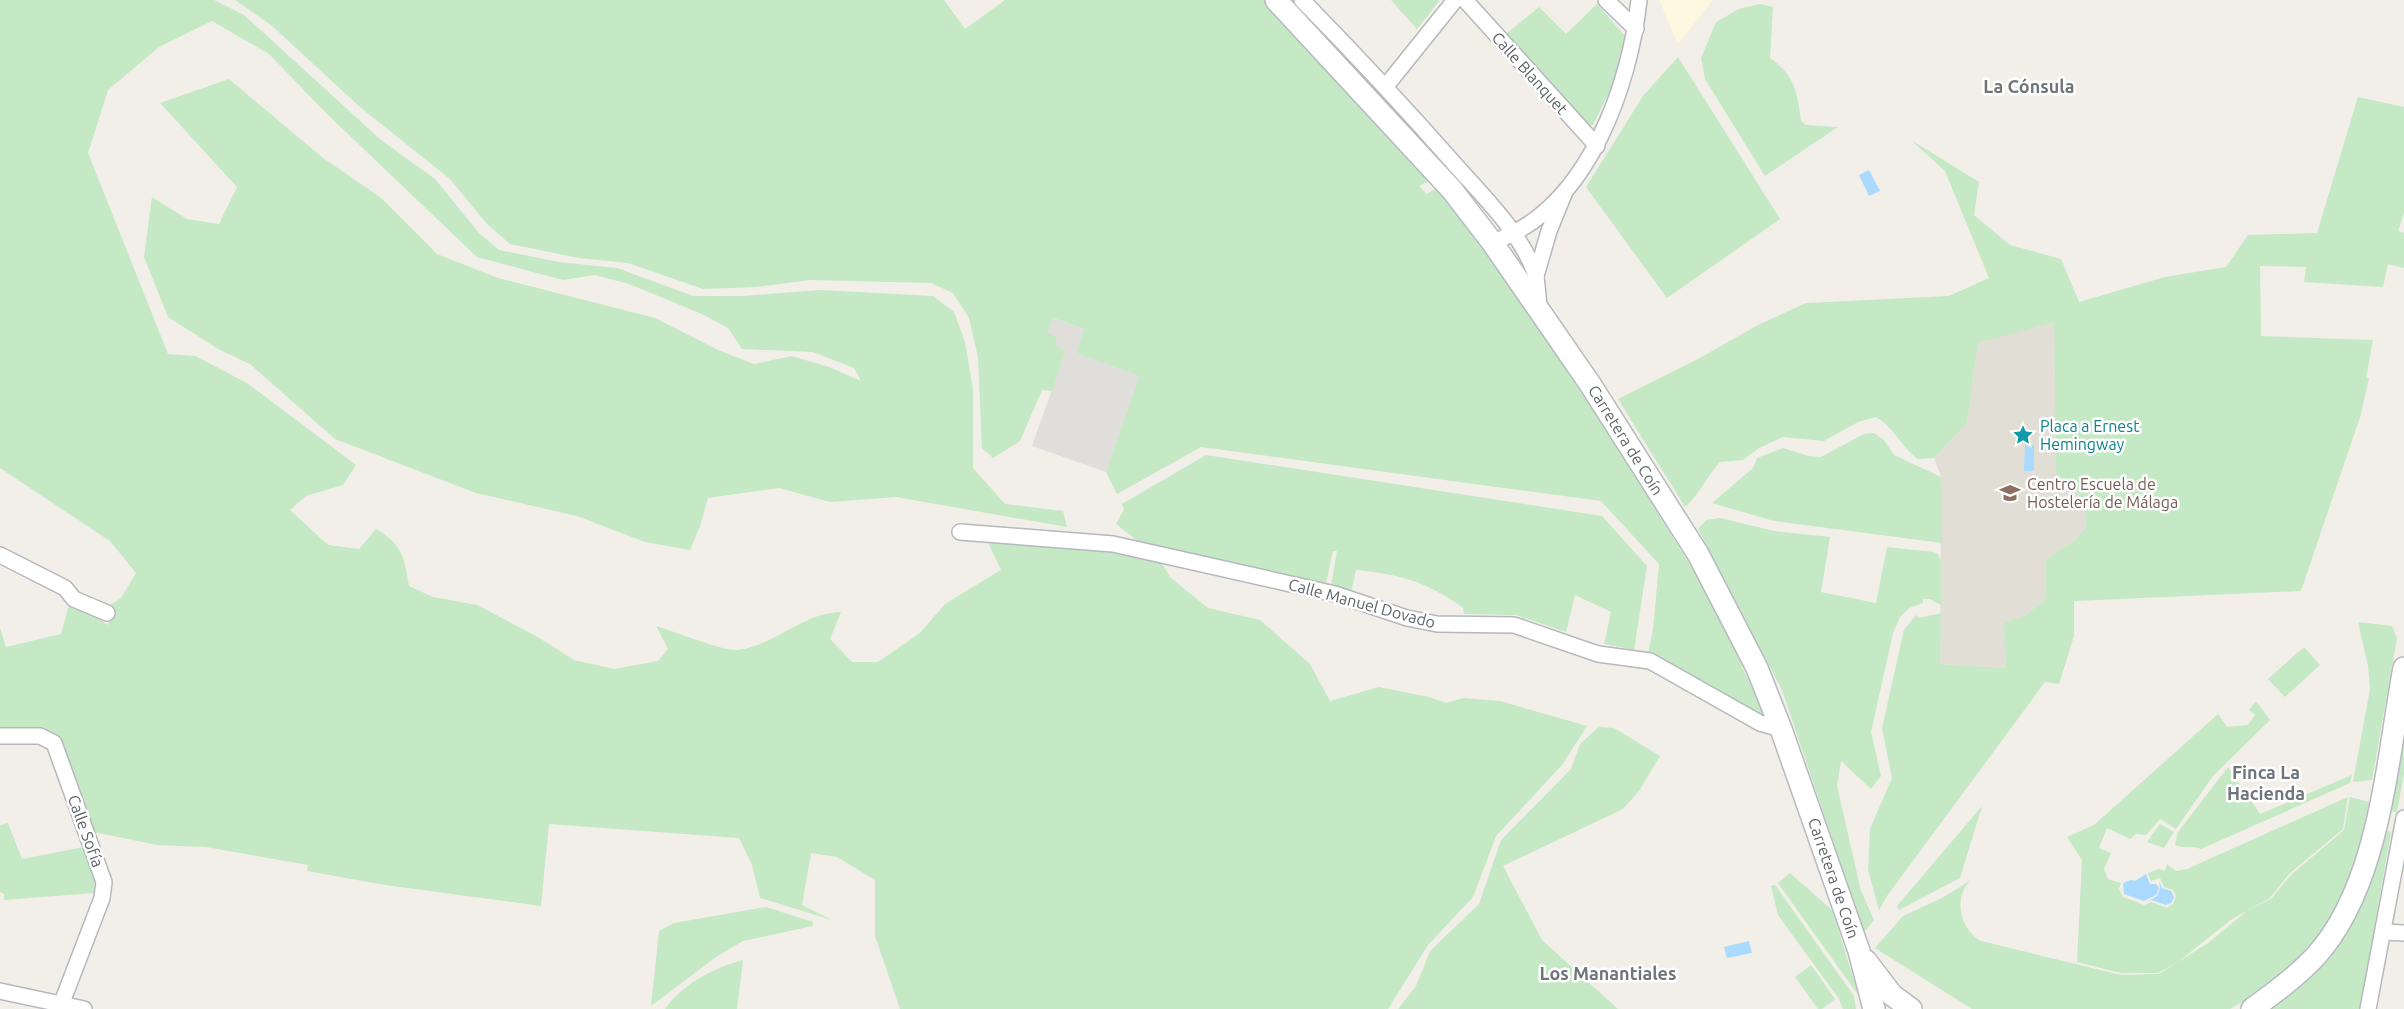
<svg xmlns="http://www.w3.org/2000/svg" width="2404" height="1009" viewBox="0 0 2404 1009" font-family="Ubuntu,sans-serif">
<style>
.commercial{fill:#fef7e0}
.industrial{fill:#e0deda}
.education{fill:#e1ded6}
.green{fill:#c5e8c5}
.water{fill:#aadaff}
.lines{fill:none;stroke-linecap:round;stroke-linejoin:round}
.street-casing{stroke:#b5b8bc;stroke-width:18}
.secondary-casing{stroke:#b6babf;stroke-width:24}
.street{stroke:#fff;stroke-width:15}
.secondary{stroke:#fff;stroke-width:21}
.labels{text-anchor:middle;stroke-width:5;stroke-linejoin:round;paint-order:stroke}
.street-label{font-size:16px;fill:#5f6368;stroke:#fff}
.culture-label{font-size:16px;fill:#0d838f;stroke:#fff;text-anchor:start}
.education-label{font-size:16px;fill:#785e54;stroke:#fff;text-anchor:start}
.neighbourhood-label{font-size:18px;font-weight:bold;fill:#70757a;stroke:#fff}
</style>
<rect width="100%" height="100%" fill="#f1efe8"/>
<path class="commercial" d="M1659 0H1713L1678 44Z"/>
<path class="industrial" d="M1052 318 1084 329 1076 353 1139 376 1106 472 1032 446 1066 350 1054 346 1047 333Z"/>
<path class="education" d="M2054 321 2056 481 2072 483 2084 504 2086 527 2075 540 2046 559 2045 600 2026 615 2004 623 2006 668 1940 664 1941 477 1934 458 1967 423 1978 343Z"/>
<g class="green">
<path d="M0 0H214L244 15 381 140 435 179 479 233 499 250 559 262 617 268 693 296H742L820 290 933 296 954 312 965 342 973 389V468L1005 504 1063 511 1067 527 896 497 830 502 779 488 708 498 700 526 690 550 645 542 577 516 476 493 335 439 250 364 220 350 168 317 144 257 152 197 187 219 219 224 237 187 160 103 229 79 323 158 380 197 437 254 498 278 655 318 718 350 754 364 792 356 829 367 861 381 854 368 813 352 742 349 728 328 702 314 629 284 595 275 563 280 477 257 327 114 269 54 212 21 159 47 108 90 88 153 168 354 195 356 247 383 356 465 343 485 306 496 290 510 328 545 359 549 376 529C403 545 404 557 409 586L433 597 477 605 536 636 574 660 614 669 658 661 668 649 656 626C673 631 722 651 737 650 775 646 804 612 841 612L830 639 852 662H878L920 633 945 604 1001 570 987 540 1074 547 1160 561 1171 578 1208 608 1260 620 1310 664 1330 701 1379 687 1429 697 1446 703 1463 698 1500 701 1587 726 1562 765 1496 836 1473 897 1428 945 1388 1009H900L875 936V880L837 857 811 853 802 905 832 920 760 898 752 865 739 838 549 824 541 906 385 885 307 871 308 865 206 847 157 845 94 832 61 744 0 730V628L6 647 61 634 70 601 108 625 111 612 107 607 121 598 136 573 110 541 0 468Z"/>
<path d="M235 0H944L965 29 1005 0H1264L1431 180 1419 186 1427 194 1437 188 1482 246 1556 351 1628 465 1713 602 1764 715 1762 718 1680 668 1648 653 1653 630 1659 564 1601 501 1201 447 1117 494 1106 472 1139 376 1076 353 1084 329 1053 318 1047 333 1057 337 1055 346 1066 350 1052 391 1042 390 1020 441 993 458 982 448 978 357 969 318 953 293 931 283 810 280 757 287 703 289 628 263 579 258 510 244 487 224 450 179 360 107 271 25Z"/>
<path d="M1391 0H1440L1417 29Z"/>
<path d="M1597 4 1625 36 1613 84 1593 125H1588L1506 34 1539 7 1566 34Z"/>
<path d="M1760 4 1773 7 1770 58C1795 76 1797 91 1801 121L1806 125 1838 127 1765 176 1705 79 1701 58 1716 22 1739 9Z"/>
<path d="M1678 57 1780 219 1667 298 1586 187 1643 96Z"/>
<path d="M2358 97 2404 107V213L2398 231 2404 233V268L2388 264 2383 287 2304 282 2306 267 2260 266 2261 336 2373 340 2366 378H2369L2361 414 2301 591 2074 601V636L2059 684 2045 682 1887 896 1879 910 1868 870 1870 829 1892 778 1882 728 1904 630 1916 615 1919 618 1941 613 1940 664 2006 668 2004 623 2026 615 2045 600 2046 559 2075 540 2086 527 2084 504 2072 483 2056 481 2054 322 1978 343 1967 423 1934 458 1918 459C1900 446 1896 429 1876 417L1858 422 1824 441 1783 437 1759 448 1743 460 1720 462C1706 477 1700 494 1685 507L1618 399 1698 359 1758 325 1806 303 1949 296 1989 278 1945 171 1911 140 1979 182 1974 215 2010 245 2061 259 2079 302 2165 277 2226 267 2248 235 2317 233Z"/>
<path d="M1874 433 1884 440 1894 455 1941 477 1942 543 1774 521 1712 503 1753 468 1757 458 1783 448 1808 456 1821 457 1864 434Z"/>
<path d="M1206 455 1602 516 1647 566 1634 650 1604 644 1611 612 1575 595 1566 632 1516 615 1464 614 1463 608C1428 582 1399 574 1356 570L1351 592 1331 586 1337 551H1333L1326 583 1140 543 1116 524 1124 509 1122 504Z"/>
<path d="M1720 518 1774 531 1830 537 1821 592 1876 603 1887 547 1933 552 1938 554 1941 561V605L1930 599H1923V603L1909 608 1900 617 1893 633 1871 732 1881 776 1871 789 1841 761 1837 786 1861 891 1874 920 1864 933 1782 690 1698 529 1706 520Z"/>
<path d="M2358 622 2392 626 2397 638 2372 780 2353 782 2370 689 2368 666Z"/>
<path d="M2304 647 2320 665 2285 697 2268 679Z"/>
<path d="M2256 701 2270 720 2213 776 2176 829 2160 819 2146 835 2136 834 2130 839 2107 828 2099 848 2111 853 2104 869 2108 879 2121 883 2119 889 2123 897 2144 905 2151 902 2167 908 2173 904 2176 896 2173 890 2164 887 2160 878 2151 881 2148 873 2159 869 2165 871 2167 864 2176 871 2187 869 2348 797 2343 829 2289 874 2270 898 2232 919 2178 962 2158 973H2121L2077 962 2082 860 2067 837 2094 825 2218 714 2227 727 2248 725 2255 715 2249 710Z"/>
<path d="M2404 704V773L2397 812 2386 810Z"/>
<path d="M1599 727 1614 728 1660 756 1639 791 1623 809 1503 866 1542 940 1618 1009H1398L1416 986 1430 951 1479 904 1501 840 1571 769 1580 744Z"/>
<path d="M2228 767 2260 814 2352 775 2350 783 2201 849C2191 845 2184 849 2175 845L2178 832Z"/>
<path d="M2350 797 2369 802 2358 852 2342 899 2313 945 2269 986 2230 1009H1972L1875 948 1903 916 1942 898 1971 880C1953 897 1959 929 1981 941L2121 975 2159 974 2208 943 2248 910 2271 899 2291 875 2344 830Z"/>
<path d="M1982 806 1960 878 1899 910 1897 906Z"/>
<path d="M8 823 22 859 84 847 94 874V893L4 900V894L0 892V825Z"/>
<path d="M2160 824 2174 832 2164 848 2147 842Z"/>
<path d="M2388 831 2391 832 2360 1009H2269L2371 876Z"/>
<path d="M1790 873 1832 910 1859 996 1778 883Z"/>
<path d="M1775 885 1854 996 1856 1009H1843L1839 999 1778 915 1771 886Z"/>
<path d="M766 907 813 922V926L743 941 716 957 651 1006 659 931 674 923Z"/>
<path d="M743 960 737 1009H665C681 985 715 967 743 960Z"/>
<path d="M1811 965 1835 999 1822 1009H1818L1795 977Z"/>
</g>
<g class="water">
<path d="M1869 170 1880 191 1869 196 1859 175Z"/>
<path d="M2025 445H2034V471H2024Z"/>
<path d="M2146 874 2150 884H2156L2159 888 2156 895 2144 901 2124 894 2123 883 2131 880 2135 881Z"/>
<path d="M2159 881 2162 888 2171 891 2174 897 2171 903 2166 905 2151 900 2145 903 2157 896 2160 888Z"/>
<path d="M1749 941 1752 953 1727 958 1724 947Z"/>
</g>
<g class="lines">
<g class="street-casing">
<g id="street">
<path d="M1302 0C1356 55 1408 111 1459 169 1487 200 1523 236 1536 276"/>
<path d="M1465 0 1597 146"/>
<path d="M1606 0 1636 29"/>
<path d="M1386 86 1455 0"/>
<path d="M1503 238C1589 202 1630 85 1639 0"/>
<path d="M1539 306 1536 276 1549 231 1564 194"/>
<path d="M960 532 1113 544 1335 594 1407 618 1437 624 1514 625 1598 654 1650 661 1760 723 1781 729"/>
<path d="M0 555 65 588 74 599 107 613"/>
<path d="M0 736H40L54 743 104 882 102 898 61 1005"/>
<path d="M2383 932 2404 933"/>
<path d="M0 991 84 1009"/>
<path d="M2368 1009 2404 818"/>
</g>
</g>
<g class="secondary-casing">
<g id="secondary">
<path d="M1276 0 1452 190 1492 242 1590 384 1698 554 1757 668 1781 729 1859 951 1874 1009"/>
<path d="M1866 961 1892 995 1911 1009"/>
<path d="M2252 1009C2274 993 2296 977 2315 957 2380 886 2387 759 2404 668"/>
</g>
</g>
<use href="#street" class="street"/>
<use href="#secondary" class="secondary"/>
</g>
<defs>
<g id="sight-bare" transform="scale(1.62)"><path d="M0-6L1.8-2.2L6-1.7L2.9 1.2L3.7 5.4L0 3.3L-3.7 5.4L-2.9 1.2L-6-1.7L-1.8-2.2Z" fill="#0f9aa8" stroke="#fff" stroke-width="2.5" paint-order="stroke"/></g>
<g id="university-bare" transform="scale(1.62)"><path d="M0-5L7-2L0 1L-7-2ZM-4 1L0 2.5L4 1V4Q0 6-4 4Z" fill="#8d6e63" stroke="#fff" stroke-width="2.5" paint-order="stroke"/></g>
</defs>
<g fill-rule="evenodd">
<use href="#sight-bare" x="2023" y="435"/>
<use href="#university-bare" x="2010" y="493"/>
</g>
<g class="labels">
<g class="street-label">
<text transform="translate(1530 73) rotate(48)" y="6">Calle Blanquet</text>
<text transform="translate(1626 440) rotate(58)" y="6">Carretera de Coín</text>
<text transform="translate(1362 603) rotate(15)" y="6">Calle Manuel Dovado</text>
<text transform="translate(86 831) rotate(70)" y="6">Calle Sofía</text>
<text transform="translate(1834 878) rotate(71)" y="6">Carretera de Coín</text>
</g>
<g class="culture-label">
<text x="2040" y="432">Placa a Ernest<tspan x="2040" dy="18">Hemingway</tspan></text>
</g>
<g class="education-label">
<text x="2027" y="490">Centro Escuela de<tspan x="2027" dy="18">Hostelería de Málaga</tspan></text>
</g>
<g class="neighbourhood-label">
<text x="2029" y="93">La Cónsula</text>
<text x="2266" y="779">Finca La<tspan x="2266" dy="21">Hacienda</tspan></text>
<text x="1608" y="980">Los Manantiales</text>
</g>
</g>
</svg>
